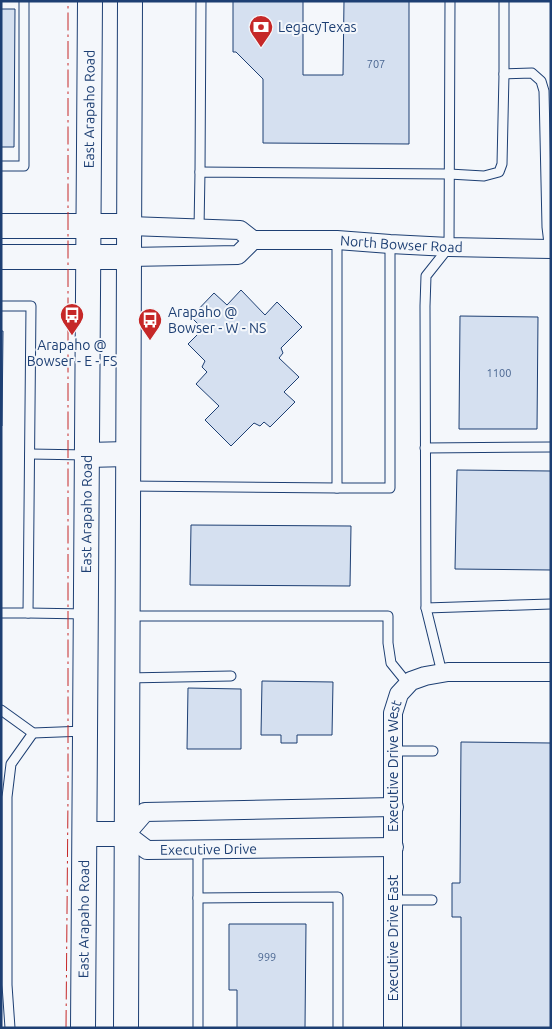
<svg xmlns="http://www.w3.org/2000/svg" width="552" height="1029" viewBox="0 0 552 1029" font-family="Ubuntu,sans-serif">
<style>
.building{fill:#d5e0f0;stroke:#1d3f73}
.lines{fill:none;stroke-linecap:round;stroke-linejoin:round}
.lane-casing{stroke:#1d3f73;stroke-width:11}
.street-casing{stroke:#1d3f73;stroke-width:20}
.secondary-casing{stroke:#1d3f73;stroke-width:26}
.lane{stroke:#f4f7fb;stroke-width:9}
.street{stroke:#f4f7fb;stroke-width:18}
.secondary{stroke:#f4f7fb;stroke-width:24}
.power{stroke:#c62828;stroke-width:1;stroke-dasharray:18 4 2.5 4;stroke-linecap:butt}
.labels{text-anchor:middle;stroke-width:4;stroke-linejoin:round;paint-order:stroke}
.number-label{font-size:11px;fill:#4b6792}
.poi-label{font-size:14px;fill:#1d3f73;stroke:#f4f7fb;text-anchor:start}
.street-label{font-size:14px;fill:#1d3f73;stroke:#f4f7fb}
</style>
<rect width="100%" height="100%" fill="#f4f7fb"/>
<g class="building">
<path d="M233 1H303V75H343L344 1H409V144L263 143V79L236 52H233Z"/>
<path d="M1 9H15L14 147H1Z"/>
<path d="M241 290 265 315 277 302 302 327 281 348 283 353 279 358 299 377 284 392 295 402 270 427 264 422 260 426 254 423 231 446 205 420 219 406 196 384 207 372 202 367 205 361 188 344 203 329 191 317 214 293 227 305Z"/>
<path d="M460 316 538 317 537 429H459Z"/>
<path d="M1 331H3L2 426H1Z"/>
<path d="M457 470 551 471V570L455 569Z"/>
<path d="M191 525 351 526 350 586 190 585Z"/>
<path d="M262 681 333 682 332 735H297V743H281V735H261Z"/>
<path d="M188 688 241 689V749H187Z"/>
<path d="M461 742 551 743V1028H461V917H452V883H460Z"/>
<path d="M229 924H306L305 1028H237V990H229Z"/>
</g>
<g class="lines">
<g class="lane-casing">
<g id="lane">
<path d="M504 74 532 73 541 81 544 91 547 227 550 252"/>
<path d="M1 166H24V1"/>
<path d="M200 172 201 1"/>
<path d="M199 228 200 172 449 174 484 176 499 172 502 164 504 74V1"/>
<path d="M1 306H31L28 613H1"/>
<path d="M425 448 551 447"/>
<path d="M30 454 87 455"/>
<path d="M128 486 337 488V240"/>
<path d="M337 488H390V244"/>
<path d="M426 608 551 604"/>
<path d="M28 613 86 614"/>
<path d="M128 616H388V643L391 663 408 684"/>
<path d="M442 673 426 608 425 306 426 276 449 247 450 1"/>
<path d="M127 678 231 676"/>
<path d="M1 710 33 733 85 731"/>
<path d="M393 751H433"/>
<path d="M198 898 338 897V1028"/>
<path d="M394 900H432"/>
<path d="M10 1028 7 985V797L11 764 33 733"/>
<path d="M198 1028V850"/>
</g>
</g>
<g class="street-casing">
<g id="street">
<path id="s1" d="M130 226 240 230 253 240H337L390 244 449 247 551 249"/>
<path d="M129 257 238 255 253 240"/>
<path id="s2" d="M394 807 145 812 126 834 147 850 394 847"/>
<path id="s3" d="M393 1028V713L399 694 411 681 425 676 448 672H551"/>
</g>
</g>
<g class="secondary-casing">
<g id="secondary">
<path d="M1 226H130"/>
<path d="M1 257H129"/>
<path d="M87 455 128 454"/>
<path d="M85 834H126"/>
<path id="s4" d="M83 1028 90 1"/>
<path d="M126 1028 130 1"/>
</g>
</g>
<use href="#lane" class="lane"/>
<use href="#street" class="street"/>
<use href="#secondary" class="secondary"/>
<path class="power" d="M66 1028 68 797V1"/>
</g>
<defs>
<g id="bank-pin" transform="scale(1.25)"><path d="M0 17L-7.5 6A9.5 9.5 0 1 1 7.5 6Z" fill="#c62828" stroke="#f4f7fb"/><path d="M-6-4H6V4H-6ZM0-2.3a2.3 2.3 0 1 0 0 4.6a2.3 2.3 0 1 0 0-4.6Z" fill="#fff"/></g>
<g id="bus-pin" transform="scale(1.25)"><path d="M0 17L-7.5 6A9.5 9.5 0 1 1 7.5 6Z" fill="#c62828" stroke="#f4f7fb"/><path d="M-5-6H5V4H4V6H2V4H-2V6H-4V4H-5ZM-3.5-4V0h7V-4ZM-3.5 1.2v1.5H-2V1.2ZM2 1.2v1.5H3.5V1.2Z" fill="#fff"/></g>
</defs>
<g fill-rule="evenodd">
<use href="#bank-pin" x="261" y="27"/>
<use href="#bus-pin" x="72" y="315"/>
<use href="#bus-pin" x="150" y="320"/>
</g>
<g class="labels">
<g class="number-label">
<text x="376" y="68">707</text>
<text x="499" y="377">1100</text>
<text x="267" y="961">999</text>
</g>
<g class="poi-label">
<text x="278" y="32">LegacyTexas</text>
<text x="168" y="317">Arapaho @<tspan x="168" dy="16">Bowser - W - NS</tspan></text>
<text x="72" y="350" text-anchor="middle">Arapaho @<tspan x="72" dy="16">Bowser - E - FS</tspan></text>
</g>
<g class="street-label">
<text dy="5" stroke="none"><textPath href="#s4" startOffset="919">East Arapaho Road</textPath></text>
<text dy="5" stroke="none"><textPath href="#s1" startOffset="275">North Bowser Road</textPath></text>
<text dy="5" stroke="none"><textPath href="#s4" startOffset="514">East Arapaho Road</textPath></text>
<text dy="5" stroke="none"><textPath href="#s3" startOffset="262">Executive Drive West</textPath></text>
<text dy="5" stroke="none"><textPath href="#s2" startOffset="366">Executive Drive</textPath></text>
<text dy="5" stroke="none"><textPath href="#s4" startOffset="109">East Arapaho Road</textPath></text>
<text transform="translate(393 938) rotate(-90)" y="5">Executive Drive East</text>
</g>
</g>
<rect width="552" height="1029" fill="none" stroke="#1d3f73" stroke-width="5"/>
</svg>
